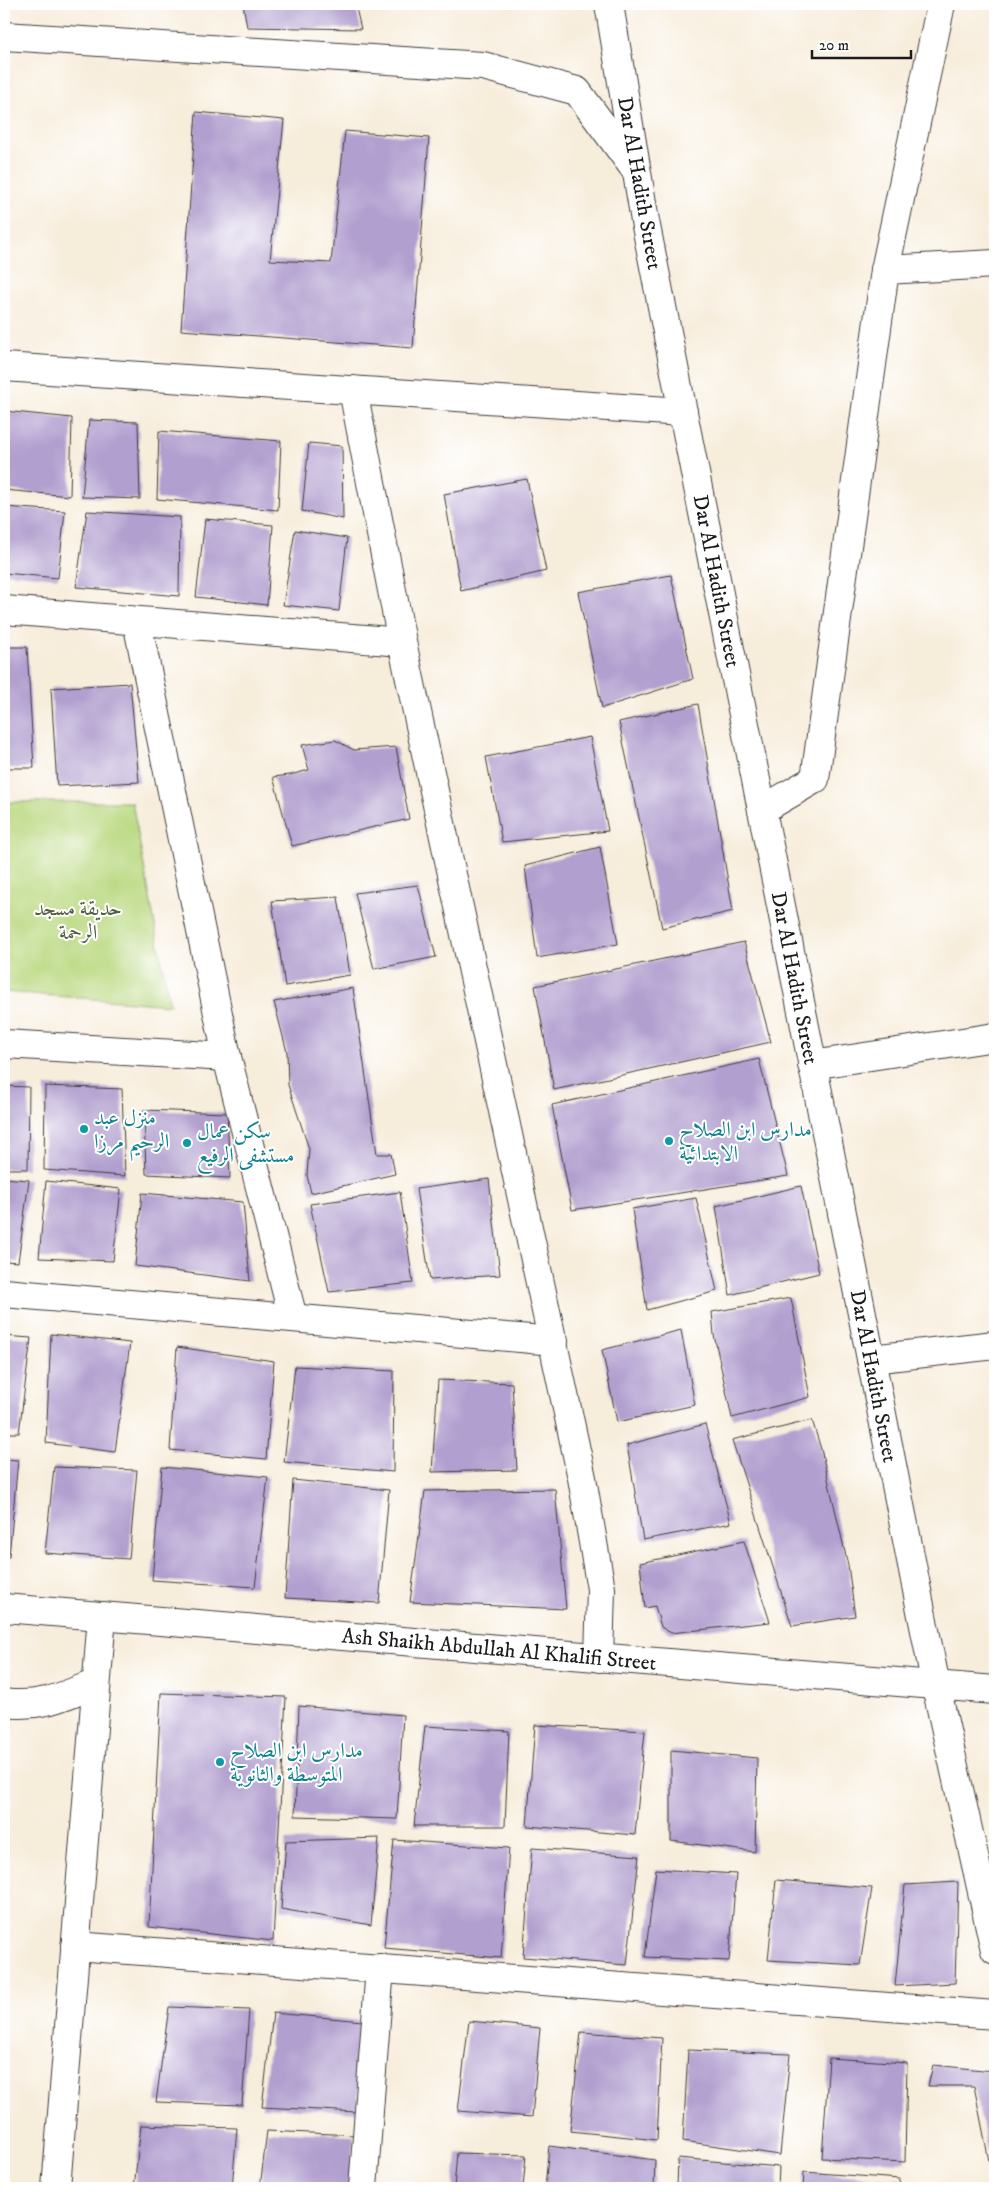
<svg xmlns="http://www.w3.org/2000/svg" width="999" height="2192" viewBox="0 0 999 2192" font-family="'IM FELL DW Pica',Amiri,serif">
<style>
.green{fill:#b9d87f;stroke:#6a7a4e}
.building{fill:#b19fcf}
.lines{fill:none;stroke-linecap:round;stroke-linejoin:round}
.minor-casing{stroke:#3d3b39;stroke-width:30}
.minor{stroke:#fff;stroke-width:28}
.culture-dot{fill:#0f9aa8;stroke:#fff;stroke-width:2}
.labels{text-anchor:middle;stroke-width:4;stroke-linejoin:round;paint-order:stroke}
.street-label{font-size:21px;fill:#1c1c1c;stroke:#fff}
.park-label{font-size:21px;fill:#535e3f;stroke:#fff}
.culture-label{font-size:21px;fill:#0d838f;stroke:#fff;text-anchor:start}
</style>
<rect width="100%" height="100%" fill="#fff"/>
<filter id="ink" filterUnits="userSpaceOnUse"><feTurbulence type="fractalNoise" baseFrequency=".02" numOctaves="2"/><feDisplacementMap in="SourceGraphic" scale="10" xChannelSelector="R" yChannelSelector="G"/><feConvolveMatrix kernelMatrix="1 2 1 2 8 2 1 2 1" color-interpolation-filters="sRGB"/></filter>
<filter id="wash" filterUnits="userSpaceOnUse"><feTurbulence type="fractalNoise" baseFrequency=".0096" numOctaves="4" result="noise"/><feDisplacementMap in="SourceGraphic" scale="20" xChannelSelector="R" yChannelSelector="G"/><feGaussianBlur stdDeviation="1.12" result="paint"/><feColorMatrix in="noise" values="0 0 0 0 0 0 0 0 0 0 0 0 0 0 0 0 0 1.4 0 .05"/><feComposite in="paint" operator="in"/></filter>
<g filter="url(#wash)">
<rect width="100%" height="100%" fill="#f7eddb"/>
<path class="green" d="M4 802H132L170 1005 4 992Z"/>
<g id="blocks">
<g class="building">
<path d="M243 4H355L361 29 247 27Z"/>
<path d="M196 112 284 120 270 260 331 263 345 131 429 138 413 348 181 330Z"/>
<path d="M4 411 72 418 70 496 4 490Z"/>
<path d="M89 420 138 422 140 499 82 497Z"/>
<path d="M159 431 281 441 278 510 157 499Z"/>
<path d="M309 443 342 446 343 519 302 511Z"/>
<path d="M527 479 546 571 461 591 444 494Z"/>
<path d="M4 507 65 511 58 578 4 573Z"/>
<path d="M87 511 180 517 179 596 76 587Z"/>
<path d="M205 519 273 525 267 605 196 597Z"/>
<path d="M295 530 347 538 339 611 283 605Z"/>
<path d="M671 575 693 679 602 708 578 592Z"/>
<path d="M4 647H27L34 768H4Z"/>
<path d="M130 683 139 782 57 786 51 688Z"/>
<path d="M698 704 733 911 662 928 619 722Z"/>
<path d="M590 737 608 831 502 842 486 757Z"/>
<path d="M335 740 354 750 396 747 409 819 292 846 273 777 290 775 309 770 302 745Z"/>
<path d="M600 847 618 944 537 958 525 866Z"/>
<path d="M418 885 436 957 374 969 355 893Z"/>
<path d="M338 897 350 975 285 986 272 901Z"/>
<path d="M744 942 771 1042 554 1090 535 986Z"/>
<path d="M353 988 377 1154H391L395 1174 311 1193 307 1175 309 1149 288 1085 287 1052 274 1002Z"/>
<path d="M759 1059 788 1176 572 1210 552 1105Z"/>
<path d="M4 1086 29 1087 28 1169H4Z"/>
<path d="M45 1086 122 1089 125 1176 44 1170Z"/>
<path d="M144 1110 227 1113 230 1178 146 1174Z"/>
<path d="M4 1178 29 1180 18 1262 4 1261Z"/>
<path d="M489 1179 500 1275 430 1280 416 1189Z"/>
<path d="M46 1181 121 1189 113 1261 39 1258Z"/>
<path d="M801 1186 819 1273 730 1295 716 1206Z"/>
<path d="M400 1192 413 1283 329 1292 310 1204Z"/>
<path d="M142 1193 243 1202 250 1281 135 1266Z"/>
<path d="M696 1198 717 1291 647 1310 632 1209Z"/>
<path d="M791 1298 810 1397 732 1418 714 1335 712 1312Z"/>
<path d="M681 1330 695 1405 617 1422 602 1350Z"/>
<path d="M51 1334 130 1343 115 1452 46 1443Z"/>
<path d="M4 1336 31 1338 19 1433H4Z"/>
<path d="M177 1347 274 1361 266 1459 170 1450Z"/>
<path d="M295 1366 394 1371 393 1472 284 1462Z"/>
<path d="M438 1380 512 1383 517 1470 432 1472Z"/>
<path d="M812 1420 821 1449 848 1565 855 1616 792 1626 732 1440Z"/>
<path d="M705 1424 731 1523 643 1540 627 1445Z"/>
<path d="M4 1459 18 1460 9 1557H4Z"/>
<path d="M54 1467 137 1470 129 1559 45 1553Z"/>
<path d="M162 1467 268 1477 255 1587 152 1580Z"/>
<path d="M293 1480 389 1490 379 1603 285 1598Z"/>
<path d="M555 1489 566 1609 410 1602 425 1491Z"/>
<path d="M744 1541 770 1622 671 1633 661 1627 655 1606 645 1608 640 1563Z"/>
<path d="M161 1693 286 1697 273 1941 149 1927Z"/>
<path d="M299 1706 403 1715 397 1819 295 1816Z"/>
<path d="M535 1725 645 1731 635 1835 527 1826Z"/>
<path d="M425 1726 509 1731 505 1826H414Z"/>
<path d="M671 1750 757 1758 755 1852 671 1841Z"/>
<path d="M379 1838 371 1925 281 1909 286 1841Z"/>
<path d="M394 1840 509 1848 501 1958 384 1948Z"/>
<path d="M532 1848 639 1856 627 1965 523 1957Z"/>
<path d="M656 1869 736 1874 729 1961 645 1957Z"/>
<path d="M776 1880 872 1888 860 1965 768 1960Z"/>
<path d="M958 1882 955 1983 895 1986 905 1885Z"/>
<path d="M169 2007 249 2010 242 2105 156 2102Z"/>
<path d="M273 2013 363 2021 357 2112 262 2107Z"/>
<path d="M469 2021 540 2028 532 2117 458 2111Z"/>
<path d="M581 2032 662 2038 657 2140 570 2131Z"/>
<path d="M688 2050 790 2054 780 2155 683 2141Z"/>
<path d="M829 2058 907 2063 905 2162 822 2158Z"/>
<path d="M933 2065 993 2071 995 2079V2175L992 2176 974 2086H928Z"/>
<path d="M141 2125 237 2128 232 2188H134Z"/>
<path d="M267 2131 354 2135 349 2188H260Z"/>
<path d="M549 2146 655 2160 654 2188H545Z"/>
<path d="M457 2153 526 2155 523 2188H454Z"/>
<path d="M678 2158 779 2167 778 2188H677Z"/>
<path d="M804 2172 900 2179 899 2188H803Z"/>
</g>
</g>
</g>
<g filter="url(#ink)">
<use href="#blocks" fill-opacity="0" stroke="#3d3b39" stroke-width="1"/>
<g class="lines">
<g class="minor-casing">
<g id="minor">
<path d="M609 4 645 221 871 1359 936 1686 995 1950"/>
<path d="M4 36 483 66 577 91 634 168"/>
<path d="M885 270 941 4"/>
<path d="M4 367 683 412"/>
<path d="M353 390 402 642 582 1478 601 1589 599 1658"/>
<path d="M4 610 402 642"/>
<path d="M137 622 227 1057 293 1318"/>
<path d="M762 810 815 779 885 270 995 264"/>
<path d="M4 1044 227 1057"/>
<path d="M812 1065 995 1037"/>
<path d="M4 1293 554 1341"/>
<path d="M871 1359 995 1345"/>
<path d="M4 1608 995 1690"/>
<path d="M4 1703C41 1708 63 1696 96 1683"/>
<path d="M75 1946 995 2015"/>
<path d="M56 2188 102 1616"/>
<path d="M363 2188 380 1968"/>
</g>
</g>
<use href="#minor" class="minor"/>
</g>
</g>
<g class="culture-dot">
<circle cx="84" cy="1129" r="5"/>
<circle cx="669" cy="1141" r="5"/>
<circle cx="187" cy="1143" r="5"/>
<circle cx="220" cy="1762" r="5"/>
</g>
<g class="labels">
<g class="street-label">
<text transform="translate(640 183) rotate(80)" y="7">Dar Al Hadith Street</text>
<text transform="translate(717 581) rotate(79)" y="7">Dar Al Hadith Street</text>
<text transform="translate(795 978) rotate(79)" y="7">Dar Al Hadith Street</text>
<text transform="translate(874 1376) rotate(79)" y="7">Dar Al Hadith Street</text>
<text transform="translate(499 1649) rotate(5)" y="7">Ash Shaikh Abdullah Al Khalifi Street</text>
</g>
<g class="park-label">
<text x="78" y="915">حديقة مسجد<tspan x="78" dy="24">الرحمة</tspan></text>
</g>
<g class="culture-label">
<text x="94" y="1124">منزل عبد<tspan x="94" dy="24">الرحيم مرزا</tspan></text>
<text x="679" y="1136">مدارس ابن الصلاح<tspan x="679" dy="24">الابتدائية</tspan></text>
<text x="197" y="1138">سكن عمال<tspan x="197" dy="24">مستشفى الرفيع</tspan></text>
<text x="230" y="1757">مدارس ابن الصلاح<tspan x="230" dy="24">المتوسطة والثانوية</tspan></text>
</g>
</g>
<rect width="999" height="2192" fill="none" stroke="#fff" stroke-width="20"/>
<path d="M812 50v8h99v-8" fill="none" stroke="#1c1c1c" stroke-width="2.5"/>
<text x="819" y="50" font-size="15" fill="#1c1c1c" stroke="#ffffff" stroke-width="4" paint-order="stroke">20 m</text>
</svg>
